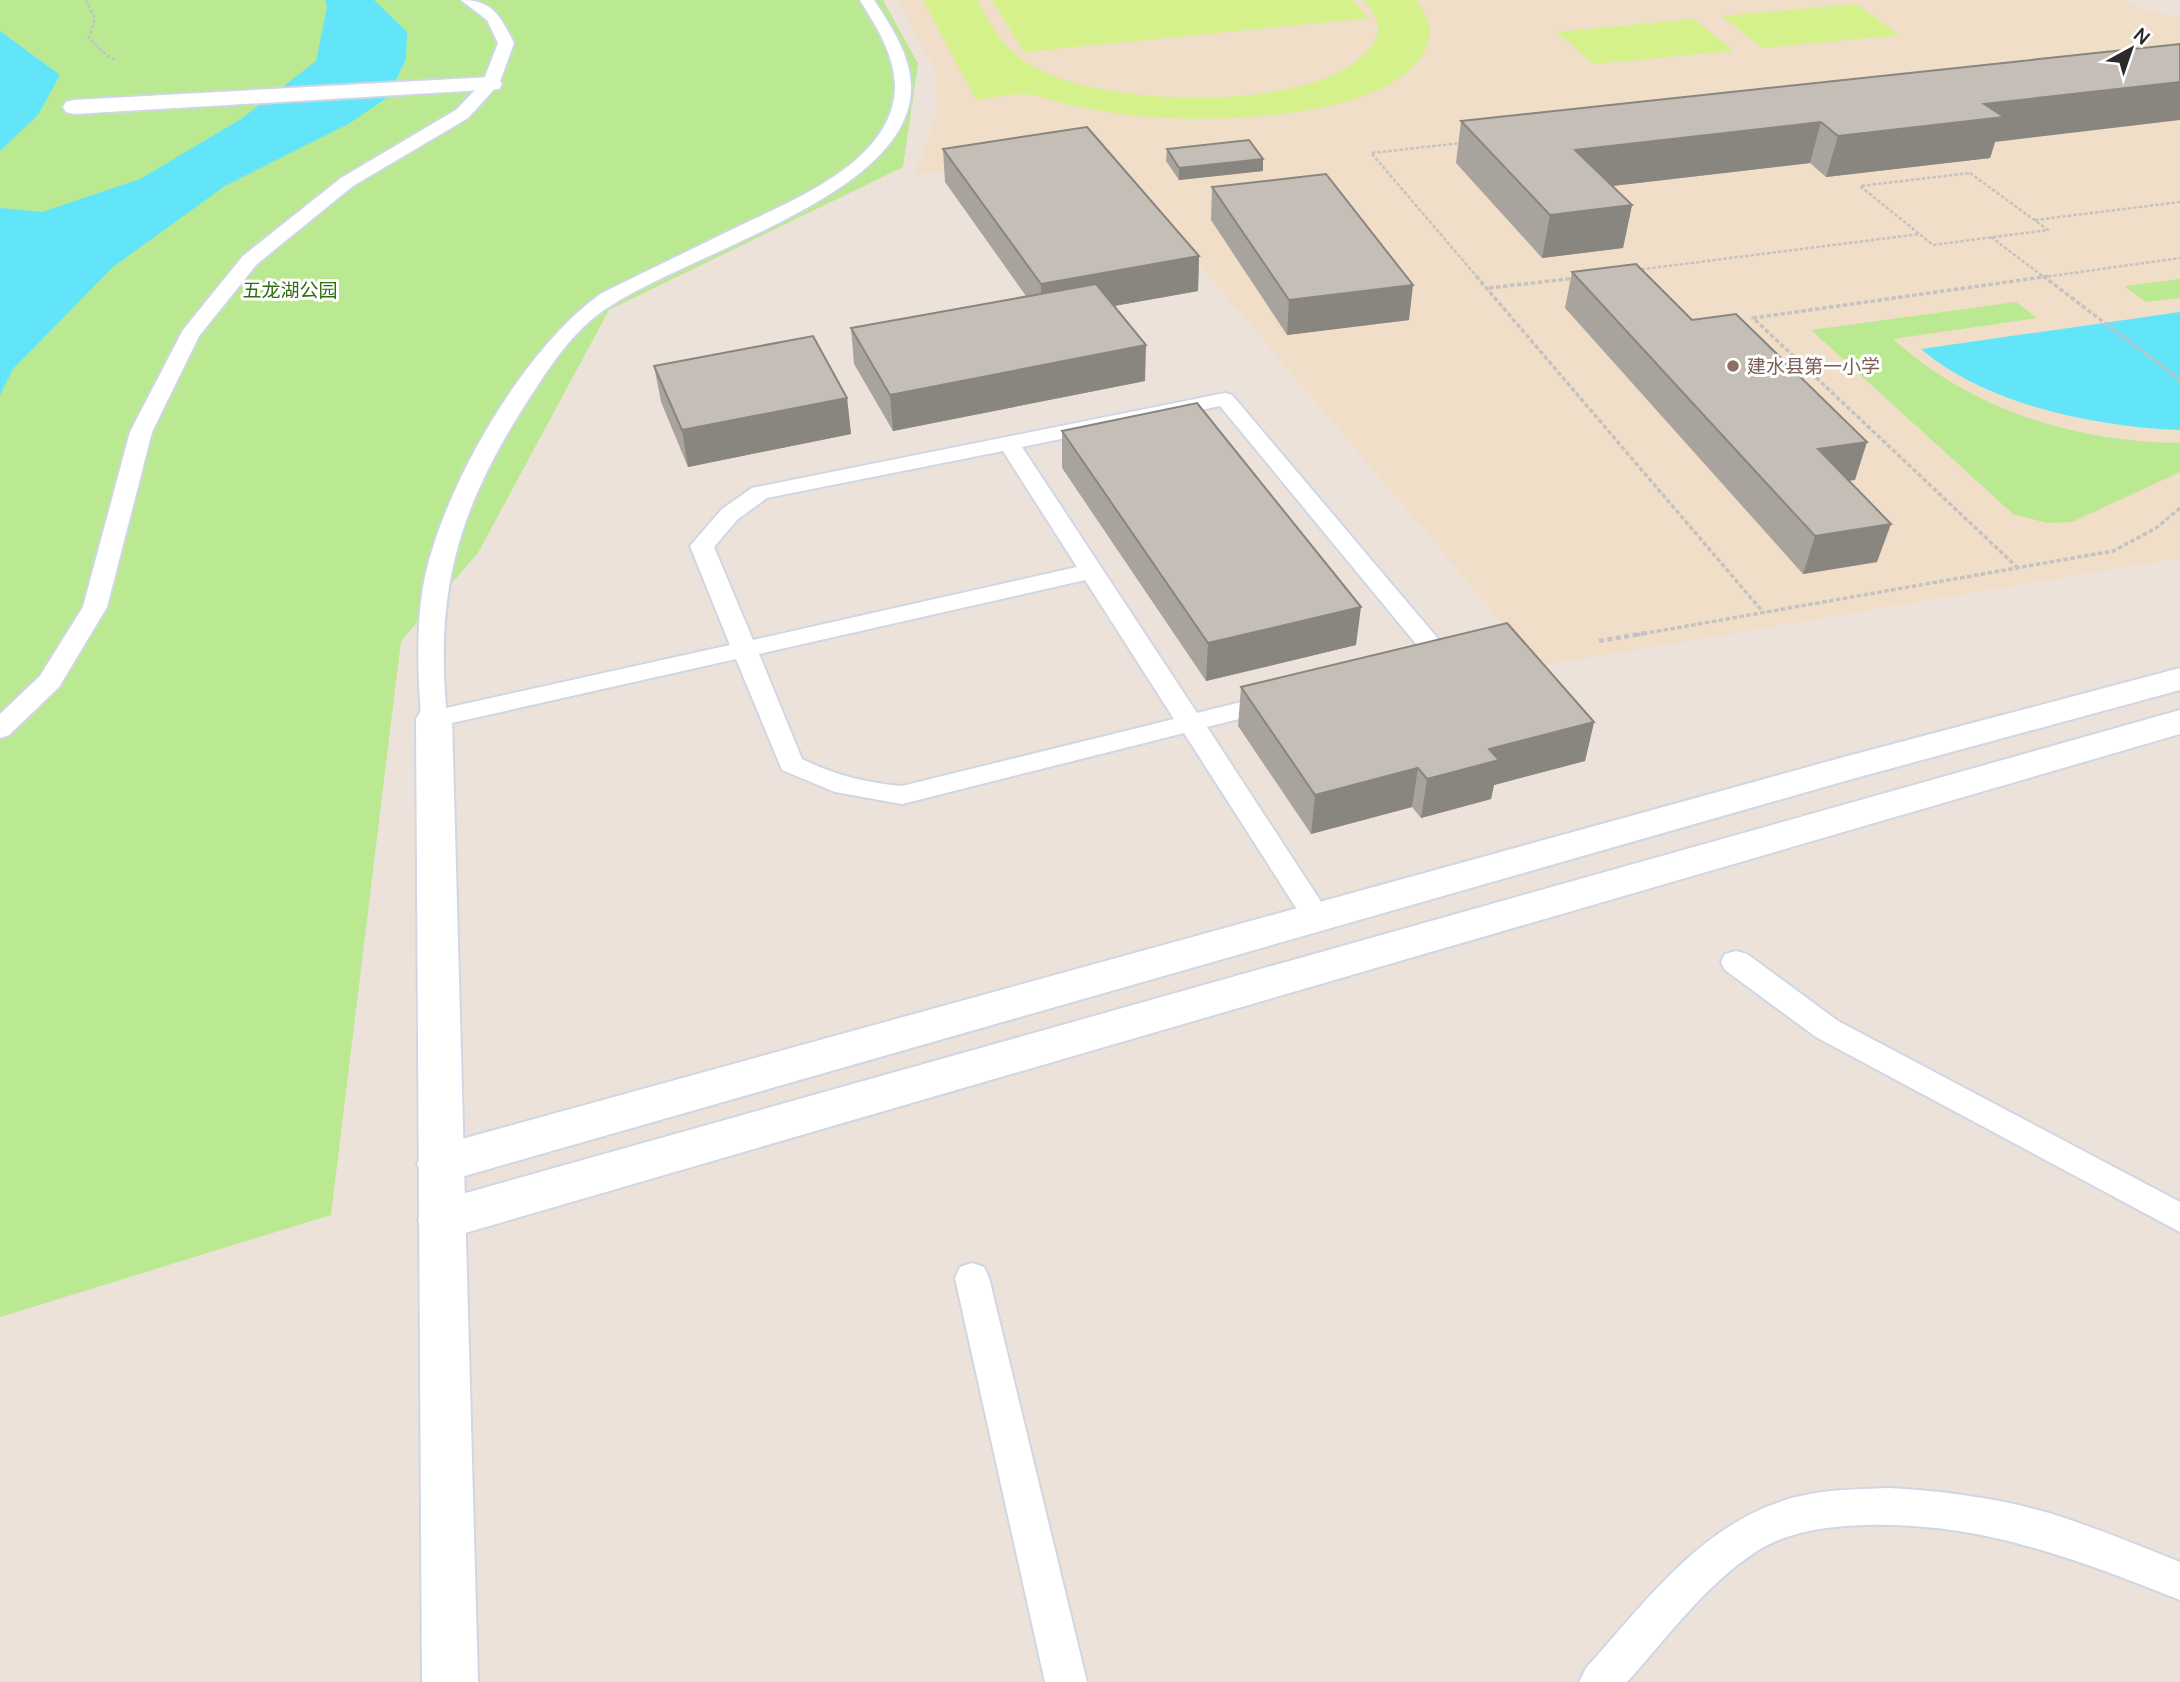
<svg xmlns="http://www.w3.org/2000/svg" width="2180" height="1682" viewBox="0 0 2180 1682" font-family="Manrope,'Noto Sans SC',sans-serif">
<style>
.education{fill:#f1dec8}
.green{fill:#bbe991}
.pitch{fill:#d4f18c}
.water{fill:#63e5f9}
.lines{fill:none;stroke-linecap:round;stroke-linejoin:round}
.service-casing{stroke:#cfd6e4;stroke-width:4}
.pedestrian-casing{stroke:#cfd6e4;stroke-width:4}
.minor-casing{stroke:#cfd6e4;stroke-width:4}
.tertiary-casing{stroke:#cfd6e4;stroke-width:4}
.path-far2{stroke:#c3c3c3;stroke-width:2.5;stroke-dasharray:3.5 2;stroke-linecap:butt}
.path-far1{stroke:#c3c3c3;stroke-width:3.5;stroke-dasharray:4.5 2.5;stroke-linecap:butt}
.path{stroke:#c3c3c3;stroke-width:4.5;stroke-dasharray:5 3.5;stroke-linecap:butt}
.service{fill:#fff;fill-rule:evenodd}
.pedestrian{fill:#fff;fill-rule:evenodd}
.minor{fill:#fff;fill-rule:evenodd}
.tertiary{fill:#fff;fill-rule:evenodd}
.wall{fill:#a9a39d}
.shaded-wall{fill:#89857f}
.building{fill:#c4beb6;stroke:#89857f;stroke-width:2}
.education-dot{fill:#8d6e63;stroke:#fff;stroke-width:2.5}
.labels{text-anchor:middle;stroke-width:6;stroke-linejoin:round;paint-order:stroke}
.far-park-label{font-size:19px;fill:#326d13;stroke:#fff}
.far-education-label{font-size:19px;fill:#785e54;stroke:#fff;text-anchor:start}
</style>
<rect width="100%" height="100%" fill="#ede2da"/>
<path class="education" d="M897 0H2125L2153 12 2180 16V558L1539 666 1104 152 915 174 937 112 936 72Z"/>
<g class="green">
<path d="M0 0H883L918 64 903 167 609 310 478 553 401 641 331 1215 0 1317Z"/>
<path d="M2180 279V298L2146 302 2124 286Z"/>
<path d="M2016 302 2037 318 1893 339C1972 410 2075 442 2180 443V472L2072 522 2047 523 2013 514 1811 330Z"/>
</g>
<g class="pitch">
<path d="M923 0H977C989 20 998 41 1017 56 1058 87 1120 94 1170 97 1225 100 1334 95 1371 47 1384 30 1377 15 1364 0H1416C1433 21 1435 40 1418 61 1367 123 1195 124 1122 114 1101 111 1080 108 1059 102 1051 100 1042 96 1034 95 1016 92 994 98 976 100Z"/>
<path d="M992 0H1352L1369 18 1024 52Z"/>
<path d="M1856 4 1900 35 1763 48 1722 16Z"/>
<path d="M1694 19 1733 51 1593 64 1557 32Z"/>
</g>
<g class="water">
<path d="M325 0H374L407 32 406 59 388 97 350 123 225 186 113 267 13 369 0 395V208L42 212 140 179 241 119 316 61 327 7Z"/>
<path d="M0 31 60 75 38 115 0 151Z"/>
<path d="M2180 312V430C2097 427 1986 405 1921 349Z"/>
</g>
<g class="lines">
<g class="service-casing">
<g id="service">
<path d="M461 0C493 0 500 16 514 43L499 84 468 118 353 186 257 264 199 336 152 432 107 607 59 687 9 735 0 738V714L40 676 83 607 130 432 183 330 243 256 341 178 456 110 483 82 498 43 487 20Z"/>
<path d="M860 0H874C891 26 910 54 911 86 913 201 665 257 591 320 563 344 543 377 523 408 459 510 436 587 446 708L730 645 690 546 722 509 752 488 1225 393 1232 395 1456 660 1452 666 1207 727 1327 911 1332 918 1327 925 1317 929 1307 925 1184 733 902 804 835 792 782 770 736 659 434 727 425 725 421 719C418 675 416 631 423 587 440 492 523 348 602 293 645 272 688 251 731 230 788 202 894 163 895 87 895 55 876 26 860 0ZM1220 406 1426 656 1197 713 1022 447ZM1003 451 1077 567 753 640 714 547 738 519 767 498ZM1085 580 1174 719 902 786C866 783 834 775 802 759L759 654Z"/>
<path d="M1736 951 1747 954 1838 1021 2180 1202V1232L1816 1037 1725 970 1721 962 1725 954Z"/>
<path d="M972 1263 984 1267 989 1278 1087 1682H1045L955 1278 960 1267Z"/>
<path d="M1890 1488C1944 1491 1997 1498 2049 1513 2094 1527 2137 1545 2180 1562V1600C2076 1559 1981 1522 1866 1525 1828 1526 1787 1531 1754 1553 1704 1586 1667 1638 1627 1682H1579L1586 1668C1650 1597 1710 1512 1810 1494 1837 1489 1864 1489 1890 1488Z"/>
</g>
</g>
<g class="pedestrian-casing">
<path id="pedestrian" d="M491 77 499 79 502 84 499 89 74 114 66 112 63 107 66 102 74 100Z"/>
</g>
<g class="minor-casing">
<g id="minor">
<path d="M2180 668V690L1852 779 440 1183 424 1177 417 1164 424 1151 440 1145 1844 757Z"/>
<path d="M2180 710V734L441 1240 425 1234 418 1220 425 1206 441 1200Z"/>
</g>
</g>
<g class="tertiary-casing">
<path id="tertiary" d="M434 707 447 711 452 719 478 1682H422L416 719 421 711Z"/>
</g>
<g class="path-far2">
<path d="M86 0 95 19 89 38 105 54 116 60"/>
<path d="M1372 153 1461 143"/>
<path d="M1372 154 1478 278"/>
<path d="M1970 173 2048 230 1933 245 1860 186Z"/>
<path d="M2035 220 2180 202"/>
<path d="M1991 237 2045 278"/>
<path d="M1636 270 1920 234"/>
<path d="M2037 278 2180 258"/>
</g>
<g class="path-far1">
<path d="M1476 276 1763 612"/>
<path d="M2043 276 2180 380"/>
<path d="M1489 288 1576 278"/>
<path d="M2018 568 1753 318 2050 276"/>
<path d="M1636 635 2113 551 2156 528 2180 508"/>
</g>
<path class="path" d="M1599 641 1646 633"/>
<use href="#service" class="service"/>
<use href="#pedestrian" class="pedestrian"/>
<use href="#minor" class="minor"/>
<use href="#tertiary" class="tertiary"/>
</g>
<g class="wall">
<path d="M2180 44 1995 142 1990 158 1826 177 1810 163 1613 186 1632 205 1623 248 1542 258 1456 163 1461 121Z"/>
<path d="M943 149 1199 256 1198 291 1114 306 1145 381 893 431 854 364 851 328 1026 296 945 182Z"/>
<path d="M1167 149 1263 159V171L1179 180 1166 161Z"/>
<path d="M1212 187 1409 320 1287 335 1211 220Z"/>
<path d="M1572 272 1692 320 1855 480H1849L1877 562 1803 574 1565 308Z"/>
<path d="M654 366 847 398 851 434 688 467 661 402Z"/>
<path d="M1062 431 1356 645 1206 681 1062 468Z"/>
<path d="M1241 687 1594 722 1585 761 1494 785 1491 799 1421 818 1412 807 1311 834 1238 726Z"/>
</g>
<g class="shaded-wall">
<path d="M2180 82V120L1995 142 1990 158 1826 177 1838 136 1984 104Z"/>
<path d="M1821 122 1810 163 1568 191 1575 150Z"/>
<path d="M1263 159V171L1179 180V168Z"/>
<path d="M1632 205 1623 248 1542 258 1550 215Z"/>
<path d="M1199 256 1198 291 1041 319V284Z"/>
<path d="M1413 285 1409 320 1287 335 1289 300Z"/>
<path d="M1146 345 1145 381 893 431 890 395Z"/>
<path d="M847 398 851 434 688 467 682 430Z"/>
<path d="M1867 442 1855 480 1807 487 1818 449Z"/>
<path d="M1891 524 1877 562 1803 574 1815 536Z"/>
<path d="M1361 607 1356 645 1206 681 1208 643Z"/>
<path d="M1594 722 1585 761 1494 785 1491 799 1421 818 1427 779 1489 749Z"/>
<path d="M1418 768 1412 807 1311 834 1315 795Z"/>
</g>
<g class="building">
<path d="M2180 44V82L1984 104 2004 117 1838 136 1821 122 1575 150 1632 205 1550 215 1461 121Z"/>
<path d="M1087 127 1199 256 1041 284 943 149Z"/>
<path d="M1249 140 1263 159 1179 168 1167 149Z"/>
<path d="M1326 174 1413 285 1289 300 1212 187Z"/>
<path d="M1636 264 1692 320 1736 314 1867 442 1818 449 1891 524 1815 536 1572 272Z"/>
<path d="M1096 284 1146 345 890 395 851 328Z"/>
<path d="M813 336 847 398 682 430 654 366Z"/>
<path d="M1197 403 1361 607 1208 643 1062 431Z"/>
<path d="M1507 623 1594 722 1489 749 1499 760 1427 779 1418 768 1315 795 1241 687Z"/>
</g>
<circle class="education-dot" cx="1733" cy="366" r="7"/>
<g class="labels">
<g class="far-park-label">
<text x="290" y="297">五龙湖公园</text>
</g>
<g class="far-education-label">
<text x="1747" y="373">建水县第一小学</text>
</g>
</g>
<g transform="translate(2131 49) rotate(40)" stroke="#ffffff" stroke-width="5" paint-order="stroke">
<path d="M0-5L12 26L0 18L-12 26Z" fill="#2a2a2a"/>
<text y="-10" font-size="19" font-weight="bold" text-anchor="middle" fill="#2a2a2a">N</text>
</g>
</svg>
